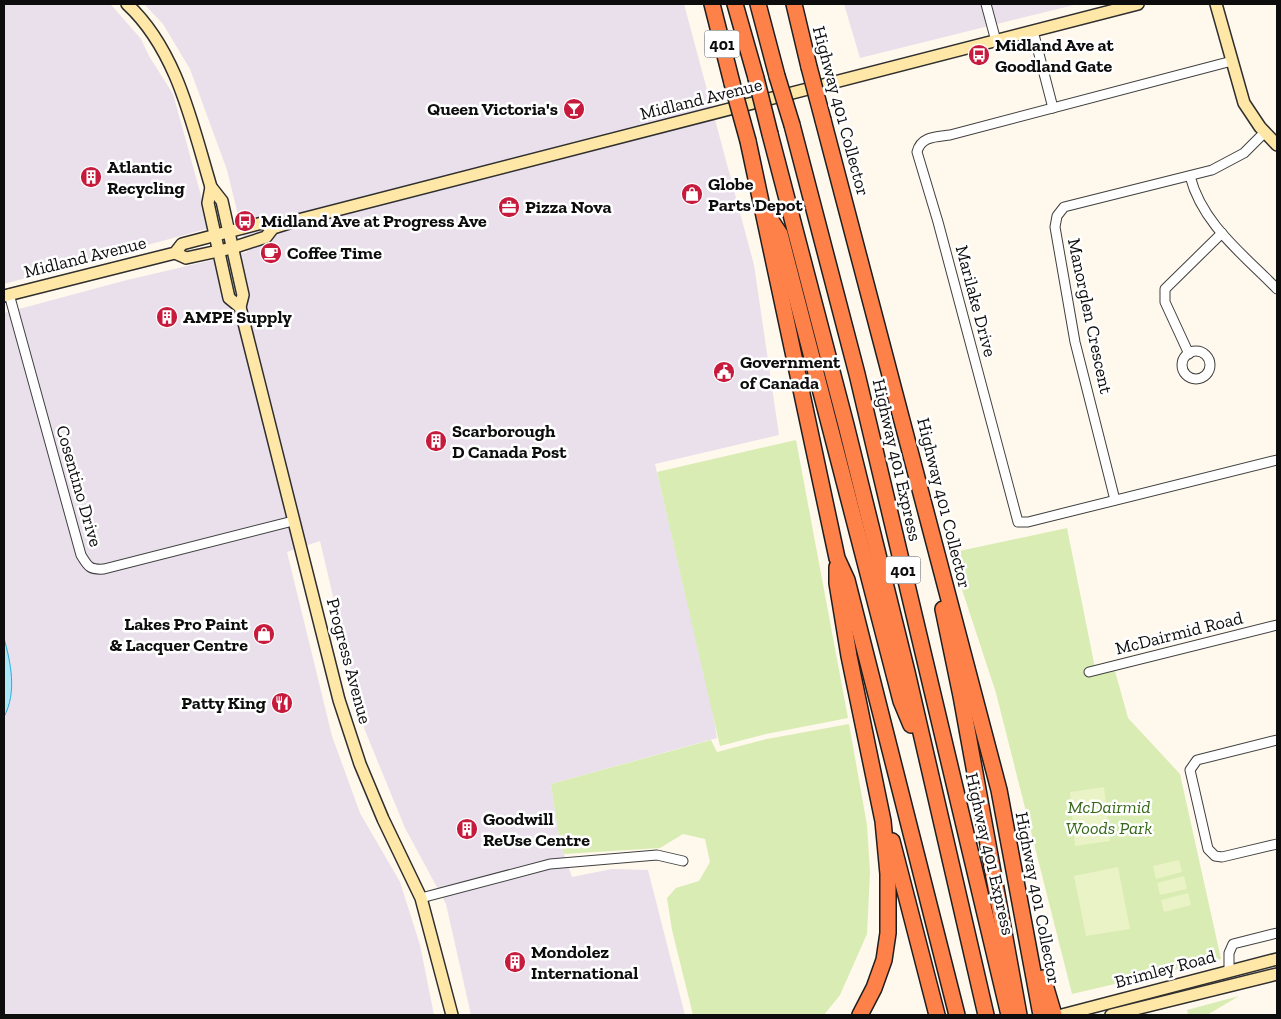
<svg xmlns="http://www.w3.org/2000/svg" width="1281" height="1019" viewBox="0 0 1281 1019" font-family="'Zilla Slab',serif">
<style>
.industrial{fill:#e9e0ec}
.green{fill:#d9ecb3}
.pitch{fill:#eaf3c5}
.water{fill:#ade9fb;stroke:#2eadd7}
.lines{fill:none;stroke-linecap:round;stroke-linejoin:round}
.street-casing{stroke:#404040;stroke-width:11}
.secondary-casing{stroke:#2f2f2f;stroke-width:14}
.highway-casing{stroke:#1e1e1e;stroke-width:18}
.street{stroke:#fff;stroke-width:9}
.secondary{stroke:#ffe8a7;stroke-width:11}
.highway{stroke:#ff814a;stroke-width:15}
.highway-bridge-casing{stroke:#1e1e1e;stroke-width:18;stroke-linecap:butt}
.highway-bridge{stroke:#ff814a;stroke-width:15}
.labels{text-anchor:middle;stroke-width:5;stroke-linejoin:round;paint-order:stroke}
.shield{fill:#fff;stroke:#565656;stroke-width:1}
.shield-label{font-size:16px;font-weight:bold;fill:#0d0d0d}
.poi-label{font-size:18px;font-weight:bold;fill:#0d0d0d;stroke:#fff;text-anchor:start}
.street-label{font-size:18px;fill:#0d0d0d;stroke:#fff}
.park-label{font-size:18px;font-style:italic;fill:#356918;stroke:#fff}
</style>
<rect width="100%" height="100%" fill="#fff8ec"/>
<g class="industrial">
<path d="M4 4H110L113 7 141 39 149 56 173 94 210 228 4 284Z"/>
<path d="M144 4H684L754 265 779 435 655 464 712 708 717 738 551 784 560 843 572 877 612 869 648 870 685 1015H471L446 904 405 828 364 728 320 541 287 552 332 736 360 813 400 882 420 945 434 1015H4V313L127 280 247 252 227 170 190 69 163 24Z"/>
<path d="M844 4H1078L860 58Z"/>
</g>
<g class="green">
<path d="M796 440 848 718 766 734 720 746 657 472Z"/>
<path d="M1067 528 1096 673 1115 671 1128 718 1180 774 1221 959 1072 994 996 693 950 553Z"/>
<path d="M849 724 867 825 870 872 867 934 840 995 824 1015H693L672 930 667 898 676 888 699 881 710 862 705 839 683 834 660 848 564 854 560 843 551 784 711 740 717 752 767 739Z"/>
<path d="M1239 996 1207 1015H1188L1187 1010Z"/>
</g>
<g class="pitch">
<path d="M1104 787 1110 841 1075 846 1070 792Z"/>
<path d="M1179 860 1182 872 1156 879 1153 866Z"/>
<path d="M1118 867 1130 929 1086 936 1074 876Z"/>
<path d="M1184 876 1187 889 1160 895 1157 883Z"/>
<path d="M1188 893 1191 905 1164 912 1161 900Z"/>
</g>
<path class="water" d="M4 638C11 664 17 692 4 717Z"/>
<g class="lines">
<g class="street-casing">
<g id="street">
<path d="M986 4 996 41"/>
<path d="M1033 31 1053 108"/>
<path d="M1232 61 950 135C936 137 921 136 917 152L938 222 1018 522H1028L1044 518 1277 460"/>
<path d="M1190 176C1202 224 1244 255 1277 289"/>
<path d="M9 294 81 555C88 567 90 570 104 569L293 521"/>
<circle cx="1196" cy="365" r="14"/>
<path d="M1189 354 1165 302V289L1222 233"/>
<path d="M1115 500 1075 342 1055 227 1057 216 1064 207 1212 170 1244 153 1265 132"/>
<path d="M1089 672 1277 625"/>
<path d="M1277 740 1197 760 1190 770 1208 849 1215 856 1222 857 1277 844"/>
<path d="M421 898 550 864 657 855 683 861"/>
<path d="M1229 970V953L1233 944 1277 933"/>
</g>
</g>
<g class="secondary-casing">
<g id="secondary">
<path d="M127 4C177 50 192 124 211 187L222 201 243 295 240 307 339 700 360 764 383 819 421 898 452 1015"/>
<path d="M1216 4 1244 103 1260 127 1277 145"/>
<path d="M211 187 208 203 229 298 240 307"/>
<path d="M175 253 186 258 232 248 266 237 273 228 302 219 1138 4"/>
<path d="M4 296 175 253 182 244 262 223 273 228"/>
<path d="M1062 1015 1277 959"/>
<path d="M1111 1015 1277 974"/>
</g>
</g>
<g class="highway-casing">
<g id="highway">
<path d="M712 4 732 83"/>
<path d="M735 4 756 78"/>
<path d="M758 4 777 76"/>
<path d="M794 4 809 67"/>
<path d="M823 120 999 790 1041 1015"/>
<path d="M792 125 857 374 1009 1015"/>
<path d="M770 134 846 425 907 672 986 1015"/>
<path d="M748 141 837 558 847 580 957 1015"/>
<path d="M768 216 780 234 901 701 911 725"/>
<path d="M837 567V583L849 656 883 821 888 874V933L884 960 874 988 860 1015"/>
<path d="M943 609 961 696 1019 1015"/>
<path d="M892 841 937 1015"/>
<path d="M1043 978 1054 1015"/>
</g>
</g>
<use href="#street" class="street"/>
<use href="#secondary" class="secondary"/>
<use href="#highway" class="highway"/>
<g class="highway-bridge-casing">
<g id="highway-bridge">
<path d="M809 67 823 120"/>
<path d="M777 76 792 125"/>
<path d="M756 78 770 134"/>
<path d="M732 83 748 141"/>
</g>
</g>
<use href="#highway-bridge" class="highway-bridge"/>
</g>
<defs>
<g id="bus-disc" transform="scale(1.125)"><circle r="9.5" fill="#c71b3d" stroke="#fff"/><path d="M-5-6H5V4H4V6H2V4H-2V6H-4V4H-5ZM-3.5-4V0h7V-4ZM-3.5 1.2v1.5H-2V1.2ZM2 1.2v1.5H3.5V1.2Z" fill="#fff"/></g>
<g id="bar-disc" transform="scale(1.125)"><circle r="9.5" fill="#c71b3d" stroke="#fff"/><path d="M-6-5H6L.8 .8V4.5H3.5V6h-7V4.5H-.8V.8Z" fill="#fff"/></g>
<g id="building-disc" transform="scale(1.125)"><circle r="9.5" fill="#c71b3d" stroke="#fff"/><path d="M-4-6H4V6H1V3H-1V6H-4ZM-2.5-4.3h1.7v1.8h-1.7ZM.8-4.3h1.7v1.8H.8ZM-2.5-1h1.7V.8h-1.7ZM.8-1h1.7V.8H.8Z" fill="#fff"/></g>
<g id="shop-disc" transform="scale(1.125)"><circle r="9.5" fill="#c71b3d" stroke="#fff"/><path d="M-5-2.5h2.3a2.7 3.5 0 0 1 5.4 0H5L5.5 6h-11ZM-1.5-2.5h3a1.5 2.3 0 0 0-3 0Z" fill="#fff"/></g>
<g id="office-disc" transform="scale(1.125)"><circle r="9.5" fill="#c71b3d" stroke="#fff"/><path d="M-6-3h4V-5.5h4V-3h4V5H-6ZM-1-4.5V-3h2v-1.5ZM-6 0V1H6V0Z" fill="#fff"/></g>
<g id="cafe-disc" transform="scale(1.125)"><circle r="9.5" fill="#c71b3d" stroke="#fff"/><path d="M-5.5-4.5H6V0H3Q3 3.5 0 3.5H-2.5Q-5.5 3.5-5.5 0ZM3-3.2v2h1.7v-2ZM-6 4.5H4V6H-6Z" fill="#fff"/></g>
<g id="civic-disc" transform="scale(1.125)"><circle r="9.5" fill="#c71b3d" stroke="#fff"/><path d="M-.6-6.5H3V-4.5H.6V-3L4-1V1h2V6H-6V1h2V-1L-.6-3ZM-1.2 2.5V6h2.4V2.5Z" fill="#fff"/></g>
<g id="restaurant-disc" transform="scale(1.125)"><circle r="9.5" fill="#c71b3d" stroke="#fff"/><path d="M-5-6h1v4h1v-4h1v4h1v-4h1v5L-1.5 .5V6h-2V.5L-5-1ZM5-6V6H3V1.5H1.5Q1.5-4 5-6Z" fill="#fff"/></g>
</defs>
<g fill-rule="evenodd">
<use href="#bus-disc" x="979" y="55"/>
<use href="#bar-disc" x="574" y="109"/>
<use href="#building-disc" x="91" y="177"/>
<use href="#shop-disc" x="692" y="194"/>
<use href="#office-disc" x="509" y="207"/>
<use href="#bus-disc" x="245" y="221"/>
<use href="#cafe-disc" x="271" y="253"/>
<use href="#building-disc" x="167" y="317"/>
<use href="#civic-disc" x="724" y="372"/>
<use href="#building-disc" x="436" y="441"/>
<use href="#shop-disc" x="264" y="634"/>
<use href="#restaurant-disc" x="282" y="703"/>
<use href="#building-disc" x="467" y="829"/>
<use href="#building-disc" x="515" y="962"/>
</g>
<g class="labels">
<g class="shield">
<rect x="704.5" y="30.5" width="35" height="27" rx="4"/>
<rect x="885.5" y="556.5" width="35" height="27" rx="4"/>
</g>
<g class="shield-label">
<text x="722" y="50">401</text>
<text x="903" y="576">401</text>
</g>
<g class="poi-label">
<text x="995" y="51">Midland Ave at<tspan x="995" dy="21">Goodland Gate</tspan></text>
<text x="558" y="115" text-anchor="end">Queen Victoria's</text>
<text x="107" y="173">Atlantic<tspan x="107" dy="21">Recycling</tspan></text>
<text x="708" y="190">Globe<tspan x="708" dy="21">Parts Depot</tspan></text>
<text x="525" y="213">Pizza Nova</text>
<text x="261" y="227">Midland Ave at Progress Ave</text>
<text x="287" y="259">Coffee Time</text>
<text x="183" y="323">AMPE Supply</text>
<text x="740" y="368">Government<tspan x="740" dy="21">of Canada</tspan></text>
<text x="452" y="437">Scarborough<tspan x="452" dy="21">D Canada Post</tspan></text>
<text x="248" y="630" text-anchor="end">Lakes Pro Paint<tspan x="248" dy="21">&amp; Lacquer Centre</tspan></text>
<text x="266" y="709" text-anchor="end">Patty King</text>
<text x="483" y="825">Goodwill<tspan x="483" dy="21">ReUse Centre</tspan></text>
<text x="531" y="958">Mondolez<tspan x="531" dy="21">International</tspan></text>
</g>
<g class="street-label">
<text transform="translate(701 99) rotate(-14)" y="6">Midland Avenue</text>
<text transform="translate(841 111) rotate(75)" y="6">Highway 401 Collector</text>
<text transform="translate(85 257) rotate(-14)" y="6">Midland Avenue</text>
<text transform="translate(976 301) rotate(75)" y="6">Marilake Drive</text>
<text transform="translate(1090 316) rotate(78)" y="6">Manorglen Crescent</text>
<text transform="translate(897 460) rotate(77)" y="6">Highway 401 Express</text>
<text transform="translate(79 486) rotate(74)" y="6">Cosentino Drive</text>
<text transform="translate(944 503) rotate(76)" y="6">Highway 401 Collector</text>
<text transform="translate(1179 633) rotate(-14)" y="6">McDairmid Road</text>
<text transform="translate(349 661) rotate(75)" y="6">Progress Avenue</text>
<text transform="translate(990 854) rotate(77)" y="6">Highway 401 Express</text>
<text transform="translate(1038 898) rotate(79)" y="6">Highway 401 Collector</text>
<text transform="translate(1165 969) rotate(-15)" y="6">Brimley Road</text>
</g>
<g class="park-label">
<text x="1109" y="813">McDairmid<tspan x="1109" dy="21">Woods Park</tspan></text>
</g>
</g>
<rect width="1281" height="1019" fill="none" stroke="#0d0d0d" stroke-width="10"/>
</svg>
